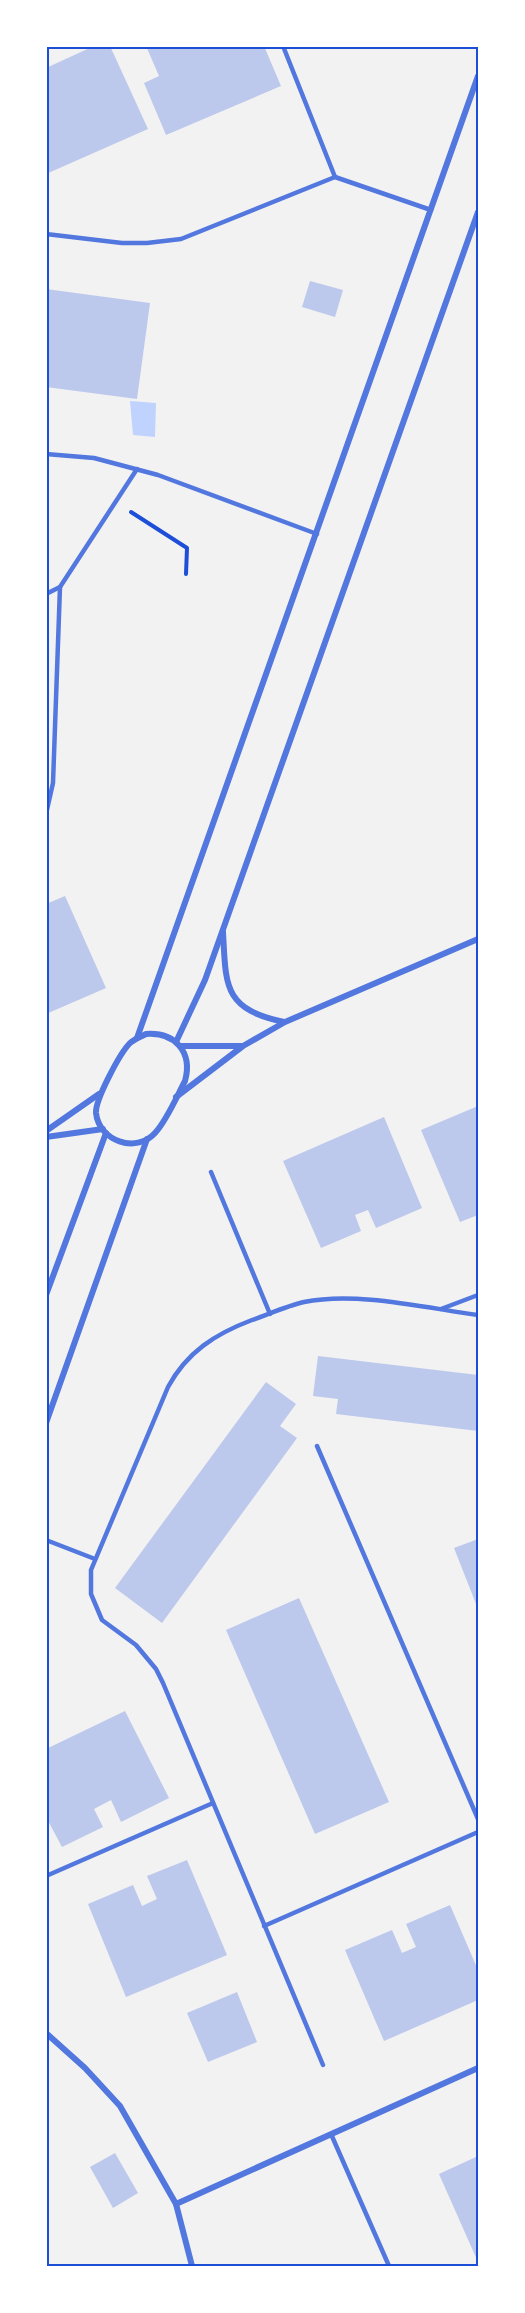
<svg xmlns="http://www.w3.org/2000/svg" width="525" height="2313" viewBox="0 0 525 2313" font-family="Cabin,sans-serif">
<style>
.water{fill:#bfd3fe}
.building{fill:#bdc9ec}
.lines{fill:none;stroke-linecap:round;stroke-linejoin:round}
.path{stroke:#1d4ed8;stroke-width:4}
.service{stroke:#5277de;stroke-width:4.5}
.minor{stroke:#5277de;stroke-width:6}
.neatline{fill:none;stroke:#1d4ed8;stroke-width:2}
</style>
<rect width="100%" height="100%" fill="#f2f2f2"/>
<path class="water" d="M130 401 156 403 155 437 133 435Z"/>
<g class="building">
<path d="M94 46H110L148 129 46 174V68Z"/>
<path d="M146 46H264L281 86 166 135 144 83 159 76Z"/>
<path d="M310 281 343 290 335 317 302 307Z"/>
<path d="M46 289 150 303 137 399 46 387Z"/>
<path d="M65 896 106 988 46 1014V904Z"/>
<path d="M478 1106V1215L460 1222 421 1130Z"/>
<path d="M384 1117 422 1208 376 1228 368 1210 355 1215 361 1231 321 1248 283 1161Z"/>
<path d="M318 1356 478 1375V1431L336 1414 338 1399 313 1396Z"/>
<path d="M266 1382 296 1404 280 1426 297 1438 162 1623 115 1588Z"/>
<path d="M478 1539V1609L454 1548Z"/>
<path d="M299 1598 389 1802 315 1834 226 1630Z"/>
<path d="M125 1711 169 1798 121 1822 111 1800 94 1809 103 1827 62 1847 46 1817V1749Z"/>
<path d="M187 1860 227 1955 126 1997 88 1904 133 1885 142 1906 157 1899 147 1876Z"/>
<path d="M450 1905 478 1970V2000L384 2041 345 1950 392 1930 402 1953 416 1947 406 1924Z"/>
<path d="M237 1992 257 2042 208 2062 187 2013Z"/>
<path d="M115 2153 138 2193 113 2208 90 2167Z"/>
<path d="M478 2156V2262L439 2174Z"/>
</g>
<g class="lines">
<path class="path" d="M131 512 187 548 186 574"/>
<g class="service">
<path d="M283 46 335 177"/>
<path d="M46 234 122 243H147L181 239 335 177 431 210"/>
<path d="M46 454 94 458 158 475 317 534"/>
<path d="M46 594 60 587 137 469"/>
<path d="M46 814 53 783 60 587"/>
<path d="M211 1172 270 1314"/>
<path d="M441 1309 478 1295"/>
<path d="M317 1446 478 1819"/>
<path d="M46 1540 95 1559"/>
<path d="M46 1876 213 1803"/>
<path d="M264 1926 478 1832"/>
<path d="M323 2065 163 1683 156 1669 136 1645 102 1620 91 1594V1570L168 1387C187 1352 215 1334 252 1320 269 1314 287 1306 304 1302 356 1291 426 1308 478 1315"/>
<path d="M331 2134 389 2266"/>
</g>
<g class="minor">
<path d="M223 932C226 986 223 1009 284 1022"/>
<path d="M146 1034C175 1032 193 1052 185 1081 177 1096 167 1120 155 1133 136 1154 99 1141 96 1113 95 1100 120 1053 130 1043 134 1039 140 1037 146 1034Z"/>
<path d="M137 1038 478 76"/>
<path d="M176 1042 205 980 478 212"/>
<path d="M180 1046H242"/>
<path d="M176 1097 243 1046 285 1022 478 939"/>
<path d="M46 1131 99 1094"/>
<path d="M46 1137 103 1129"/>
<path d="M46 1295 106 1133"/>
<path d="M46 1423 147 1139"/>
<path d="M46 2033 85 2068 120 2106 176 2204 192 2266"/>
<path d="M176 2204 478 2068"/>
</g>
</g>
<rect width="525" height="2313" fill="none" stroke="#ffffff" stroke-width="96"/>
<rect x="48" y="48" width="429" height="2217" class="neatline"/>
</svg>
